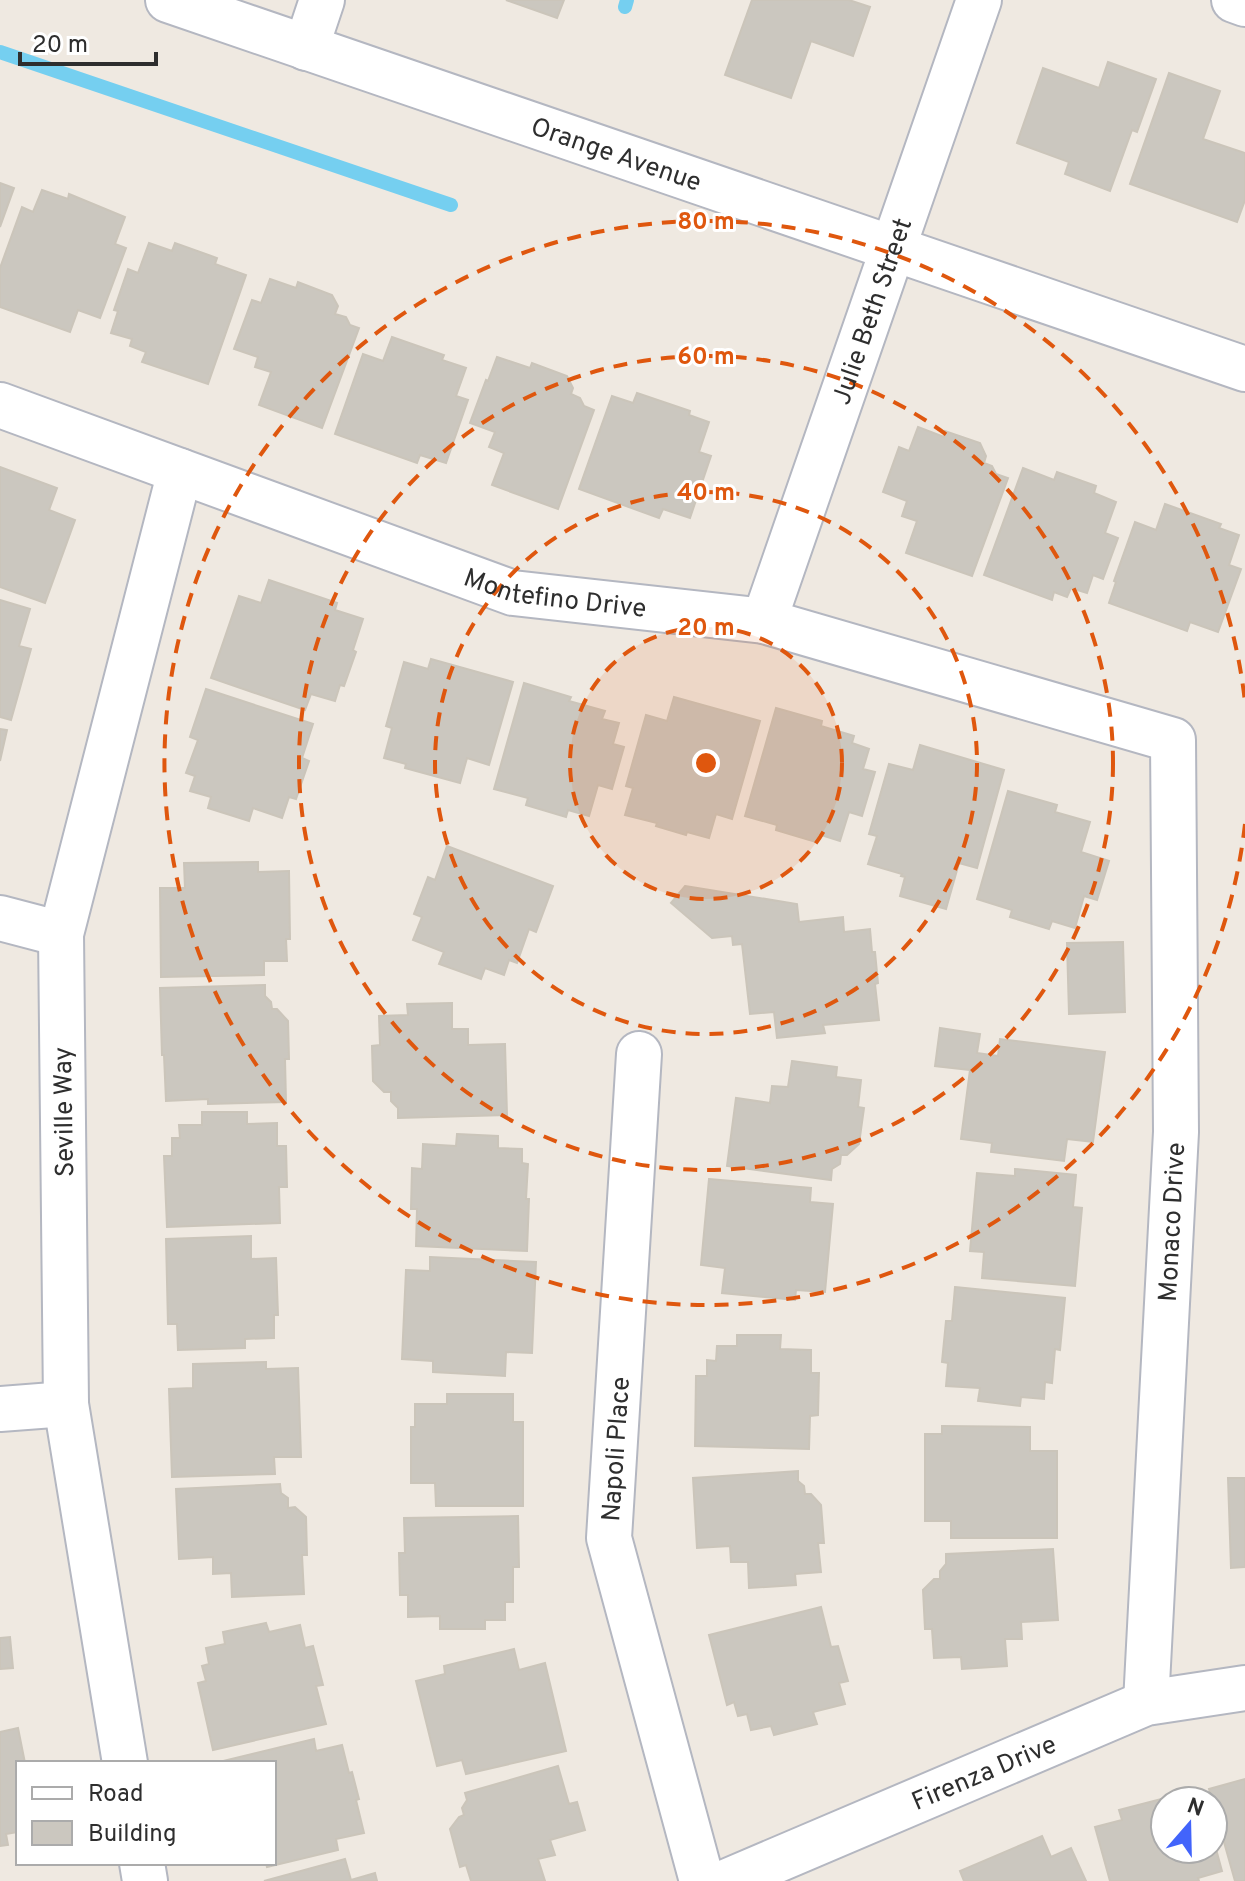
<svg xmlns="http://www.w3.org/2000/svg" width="1245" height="1881" viewBox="0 0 1245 1881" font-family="Overpass,sans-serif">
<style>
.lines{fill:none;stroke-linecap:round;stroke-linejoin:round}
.stream{stroke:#75cff0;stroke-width:14}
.building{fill:#cbc7bf;stroke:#cbc5ba;stroke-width:2}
.minor-casing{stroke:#b4b7c1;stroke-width:48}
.secondary-casing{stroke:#b4b7c1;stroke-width:48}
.minor{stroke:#fff;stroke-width:44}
.secondary{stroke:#fff;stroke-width:44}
.ring{fill:none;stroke:#df570e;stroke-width:4;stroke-dasharray:14 10}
.labels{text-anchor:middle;stroke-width:6;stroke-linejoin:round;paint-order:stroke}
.street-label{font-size:26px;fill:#2e2e2e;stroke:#fff}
.centre{fill:#df570e;stroke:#fff;stroke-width:4}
.ring-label{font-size:24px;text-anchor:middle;font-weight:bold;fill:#df570e;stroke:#fff;stroke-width:6;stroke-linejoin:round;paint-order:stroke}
</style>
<rect width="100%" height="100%" fill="#efe9e1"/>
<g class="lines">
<g class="stream">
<path d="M625 7 627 0"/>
<path d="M0 52 451 205"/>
</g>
</g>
<g class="building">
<path d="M506 0H564L557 18Z"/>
<path d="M752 0H849L870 7 853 56 811 41 791 98 725 75Z"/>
<path d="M1108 62 1156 79 1137 132 1132 130 1110 191 1065 174 1069 162 1017 143 1043 68 1099 88Z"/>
<path d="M1169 73 1220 91 1203 139 1245 153V200L1237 222 1130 184Z"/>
<path d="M0 183 14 188 0 227Z"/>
<path d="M42 190 68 199 69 194 125 217 115 244 126 248 100 318 78 310 70 332 0 307V268L22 207 33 212Z"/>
<path d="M149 243 172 251 175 243 217 258 215 264 246 275 208 384 142 362 146 352 130 346 132 339 111 333 118 311 114 310 128 269 138 273Z"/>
<path d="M270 279 296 288 298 282 332 295 338 306 335 314 346 317 350 325 359 328 322 428 259 405 271 372 255 367 258 357 234 349 252 300 261 303Z"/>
<path d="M392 337 444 355 442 360 466 368 456 396 468 400 446 463 420 455 417 463 335 434 363 354 383 361Z"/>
<path d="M497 357 530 368 532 363 567 376 573 388 571 394 580 398 584 406 594 410 558 509 492 485 504 453 489 447 495 432 470 423 486 380 488 381Z"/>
<path d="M637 393 690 411 689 415 709 422 699 452 711 456 690 518 663 509 659 518 579 489 612 396 633 403Z"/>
<path d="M918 427 944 437 945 431 980 443 986 456 984 463 992 466 996 474 1008 478 972 576 906 553 917 521 902 516 907 501 883 492 899 447 909 451Z"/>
<path d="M0 467 57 488 49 510 75 520 45 603 0 587Z"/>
<path d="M1023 468 1054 480 1057 472 1096 486 1094 493 1116 502 1105 533 1118 538 1103 579 1093 575 1087 593 1071 588 1067 597 1054 592 1052 600 984 575Z"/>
<path d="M1165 504 1221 524 1219 528 1239 535 1229 565 1241 569 1218 632 1190 622 1187 631 1109 603 1116 582 1114 581 1135 522 1156 530Z"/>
<path d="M269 580 337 603 335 610 363 619 353 650 356 652 344 686 340 685 335 701 311 694 305 710 211 678 239 596 261 603Z"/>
<path d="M0 600 30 609 19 646 31 649 11 720 0 717Z"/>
<path d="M431 659 513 682 489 765 467 758 460 783 405 768 406 764 384 758 392 728 386 726 404 662 428 669Z"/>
<path d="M524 683 571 697 569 701 605 711 602 719 619 723 613 744 624 747 612 789 598 785 589 816 568 810 566 817 526 805 528 798 494 789Z"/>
<path d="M206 689 313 724 302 758 309 761 296 799 289 797 282 818 253 808 249 821 208 808 211 797 190 791 195 776 186 773 198 740 190 737Z"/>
<path d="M674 697 760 721 732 819 716 814 709 838 687 832 686 835 656 826 657 823 625 815 633 788 626 786 646 715 667 721Z"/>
<path d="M776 708 822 721 821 726 854 736 852 743 869 749 863 769 875 772 862 816 849 812 840 841 818 834 816 842 776 830 777 825 745 816Z"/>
<path d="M0 729 7 730 0 761Z"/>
<path d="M920 745 1004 770 977 868 959 863 946 909 900 896 905 877 901 876 902 874 868 864 877 836 869 834 889 764 913 770Z"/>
<path d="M1008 791 1057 805 1055 812 1090 822 1081 852 1109 861 1097 900 1084 896 1075 928 1052 921 1049 929 1010 917 1012 910 977 899Z"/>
<path d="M447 846 553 886 536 932 529 929 517 963 509 960 504 975 485 968 481 979 439 964 444 952 413 940 422 917 414 914 428 877 435 880Z"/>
<path d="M258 862V872L289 871 290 939H286L287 961H264V975L161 977 160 888H185L184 863Z"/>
<path d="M685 886 797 904 799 922 843 917 844 932 870 929 872 952H875L878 983 875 984 879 1020 823 1025 825 1033 777 1038 774 1012 750 1014 742 944 733 945 732 936 712 938 671 903Z"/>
<path d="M1123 942 1125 1012 1069 1014 1067 943Z"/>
<path d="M265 985V996L271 1002 272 1009H277L288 1021 289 1059H285L286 1102 208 1104V1099L166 1101 164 1055H162L160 988Z"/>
<path d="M452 1003V1029H468V1045L505 1044 507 1115 398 1118V1108L391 1101V1092H384L373 1081 372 1046 380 1045 379 1016 408 1015 407 1004Z"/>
<path d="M940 1028 980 1034 977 1053 998 1056 1000 1039 1105 1052 1093 1142 1067 1139 1064 1161 991 1152 992 1143 961 1139 970 1070 935 1066Z"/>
<path d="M792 1061 837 1067 836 1077 861 1080 858 1107 864 1108 859 1144 847 1155H841L840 1164 832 1169 831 1180 727 1166 736 1098 770 1103 772 1086 788 1087Z"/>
<path d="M202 1112H247V1124L277 1123V1146H286L287 1187H279L280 1223 167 1227 164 1156H172V1138H180L179 1125H202Z"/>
<path d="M457 1134 498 1136V1148L522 1149V1163L528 1164 526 1199H529L527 1251 416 1246 417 1209H411L412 1168 422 1169 423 1144 456 1146Z"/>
<path d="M1015 1169 1076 1175 1073 1207 1082 1208 1075 1286 982 1278 984 1252 970 1251 977 1173 1015 1176Z"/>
<path d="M709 1179 811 1188 810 1202 833 1204 825 1292 796 1290 795 1300 722 1293 725 1268 701 1265Z"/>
<path d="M251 1236V1259L276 1258 278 1315H274V1338L245 1339V1348L178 1350 177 1324H168L166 1239Z"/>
<path d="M430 1257 536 1262 532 1353 506 1352 505 1376 433 1372V1361L402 1359 406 1270 430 1271Z"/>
<path d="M955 1287 1065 1298 1060 1350 1055 1349 1052 1383 1045 1382 1044 1399 1021 1397 1020 1406 978 1401 980 1388 946 1386 948 1363 942 1362 946 1321H952Z"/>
<path d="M737 1335H781L780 1349 811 1350V1373H819L818 1415 810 1416 809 1449 695 1446 696 1376H707V1360L716 1361 717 1346H737Z"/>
<path d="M266 1362V1369L298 1368 301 1457H274L275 1474 172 1477 169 1389 193 1388V1364Z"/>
<path d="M447 1394H513V1422H523V1506H436L435 1483H411V1427H415V1404H447Z"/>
<path d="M942 1426 1030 1427V1451H1057V1538H951V1521H925V1434H942Z"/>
<path d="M798 1471V1481L804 1486 805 1494H811L821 1505 824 1543H818L821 1572 795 1574 796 1585 749 1588 748 1562H731L730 1546 697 1548 693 1478Z"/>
<path d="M1228 1478H1245V1567L1231 1568Z"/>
<path d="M280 1484 281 1493 288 1498V1508L295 1507 306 1517 307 1555H302L304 1594 232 1597 231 1573 213 1574V1557L179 1559 176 1489Z"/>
<path d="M518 1516 519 1567H513V1602H505V1620H485V1629H440V1616L408 1617V1595H400L399 1553H405L404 1518Z"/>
<path d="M1053 1549 1058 1620 1021 1622 1022 1639H1005L1007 1666 962 1669 961 1657 934 1658 932 1629H925L923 1590 934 1579H940V1571L946 1564V1554Z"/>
<path d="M821 1607 831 1647 838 1646 848 1681 839 1683 845 1704 813 1712 817 1724 774 1735 771 1726 751 1730 747 1714 738 1716 734 1702 727 1705 709 1635Z"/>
<path d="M266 1623 269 1632 300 1625 305 1648 313 1646 323 1685 316 1686 326 1724 213 1750 198 1683 206 1681 202 1666 209 1664 206 1648 225 1644 223 1632Z"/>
<path d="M10 1637 13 1668 0 1669V1638Z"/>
<path d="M514 1649 519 1670 545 1663 566 1751 466 1774 462 1760 437 1766 416 1681 445 1674 444 1666Z"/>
<path d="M18 1728 25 1763H18V1832L6 1834 8 1845 0 1846V1732Z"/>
<path d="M314 1739 316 1751 342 1745 349 1773 352 1772 359 1799 356 1800 364 1833 336 1839 338 1850 267 1867 266 1863H274V1763H215Z"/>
<path d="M558 1766 569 1804 577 1802 585 1830 550 1840 555 1855 538 1859 545 1881H471L466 1865 460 1867 450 1829 459 1817 464 1815 462 1808 467 1800 465 1793Z"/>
<path d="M1245 1779V1881H1235L1209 1789Z"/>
<path d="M1200 1789 1203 1801H1165V1849H1213V1838L1222 1871 1198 1878 1199 1881H1110L1095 1827 1122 1820 1119 1810Z"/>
<path d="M1042 1836 1051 1857 1071 1848 1086 1881H964L960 1871Z"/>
<path d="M345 1859 351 1880 375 1873 377 1881H264Z"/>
</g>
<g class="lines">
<g class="minor-casing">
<g id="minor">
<path d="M1234 0 1245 4"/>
<path d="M306 48 322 0"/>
<path id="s1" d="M0 405 513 593 764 621 1173 740 1176 1132 1146 1703"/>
<path id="s2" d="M764 621 979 0"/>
<path d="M0 918 61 934"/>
<path d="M639 1054 609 1538 702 1881"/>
<path d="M0 1409 66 1404"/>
<path d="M125 1763 66 1404 61 934 180 471"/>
<path d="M142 1863 145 1881"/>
<path id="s3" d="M728 1881 1146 1703 1245 1688"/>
</g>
</g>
<g class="secondary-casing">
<g id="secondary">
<path id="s4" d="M168 0 1245 369"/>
</g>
</g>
<use href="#minor" class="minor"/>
<use href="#secondary" class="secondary"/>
</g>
<circle cx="706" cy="763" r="136" fill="#df570e" fill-opacity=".12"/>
<g class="ring">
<circle cx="706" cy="763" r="136"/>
<circle cx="706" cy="763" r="271"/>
<circle cx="706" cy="763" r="407"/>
<path d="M1245 824A542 542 0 1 1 1245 702"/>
</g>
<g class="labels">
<g class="street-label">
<text dy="9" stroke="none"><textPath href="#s4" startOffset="474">Orange Avenue</textPath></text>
<text dy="9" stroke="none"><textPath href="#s2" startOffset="328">Julie Beth Street</textPath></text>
<text dy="9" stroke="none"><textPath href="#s1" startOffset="588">Montefino Drive</textPath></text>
<text transform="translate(63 1112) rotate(-91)" y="9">Seville Way</text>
<text transform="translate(1171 1222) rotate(-87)" y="9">Monaco Drive</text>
<text transform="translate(615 1449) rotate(-86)" y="9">Napoli Place</text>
<text dy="9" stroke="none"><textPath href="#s3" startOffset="278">Firenza Drive</textPath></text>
</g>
</g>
<circle cx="706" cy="763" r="12" class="centre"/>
<g class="ring-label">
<text x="706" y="229">80 m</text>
<text x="706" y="364">60 m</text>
<text x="706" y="500">40 m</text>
<text x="706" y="635">20 m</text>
</g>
<rect x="16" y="1761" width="260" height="104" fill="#ffffff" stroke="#ababab" stroke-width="2"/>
<rect x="32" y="1787" width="40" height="12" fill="#ffffff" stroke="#ababab" stroke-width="2"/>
<text x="88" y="1801" font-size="24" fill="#2e2e2e">Road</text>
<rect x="32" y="1821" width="40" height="24" fill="#cbc7bf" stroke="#ababab" stroke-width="2"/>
<text x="88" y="1841" font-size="24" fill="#2e2e2e">Building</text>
<g transform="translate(1189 1825) rotate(20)"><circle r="38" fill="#ffffff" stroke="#ababab" stroke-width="2"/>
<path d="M0-6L14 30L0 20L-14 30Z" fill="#4264fb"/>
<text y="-12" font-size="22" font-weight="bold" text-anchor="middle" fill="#2e2e2e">N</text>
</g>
<path d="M20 52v12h136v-12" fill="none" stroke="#2e2e2e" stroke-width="4"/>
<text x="32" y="52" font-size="24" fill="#2e2e2e" stroke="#ffffff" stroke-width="6" paint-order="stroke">20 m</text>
</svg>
